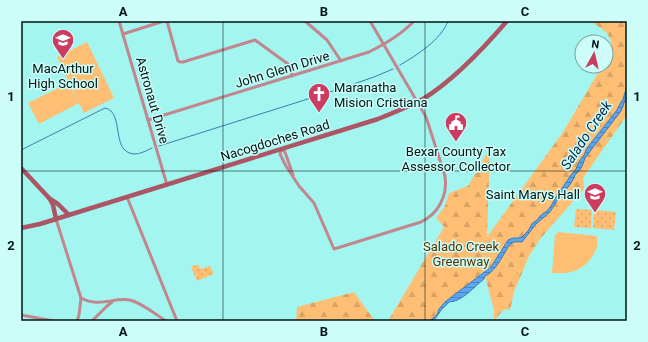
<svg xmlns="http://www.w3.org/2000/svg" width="648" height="342" viewBox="0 0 648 342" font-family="Roboto,sans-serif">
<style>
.grass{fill:#febf74}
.forest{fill:url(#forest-firs)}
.park{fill:url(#park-dots)}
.water{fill:url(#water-rules);stroke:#407baf}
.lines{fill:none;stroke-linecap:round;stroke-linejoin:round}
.stream{stroke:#407baf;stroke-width:1}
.street{stroke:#c2868e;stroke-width:3}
.secondary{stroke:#ac5665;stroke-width:4.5}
.grid{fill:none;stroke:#001614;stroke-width:1;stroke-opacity:0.55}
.labels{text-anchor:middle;stroke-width:3;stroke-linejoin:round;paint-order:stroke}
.poi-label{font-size:13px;fill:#001614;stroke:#cdfdf9}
.street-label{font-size:13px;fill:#001614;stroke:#cdfdf9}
.park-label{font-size:13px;fill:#530;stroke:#cdfdf9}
.water-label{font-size:14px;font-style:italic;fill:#022b4f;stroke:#cdfdf9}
.neatline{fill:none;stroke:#001614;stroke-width:1.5}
.grid-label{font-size:13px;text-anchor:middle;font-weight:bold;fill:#001614}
</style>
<defs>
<pattern id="forest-firs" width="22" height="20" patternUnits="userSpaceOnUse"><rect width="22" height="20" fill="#febf74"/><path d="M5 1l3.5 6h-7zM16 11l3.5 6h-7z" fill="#d8a364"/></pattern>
<pattern id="park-dots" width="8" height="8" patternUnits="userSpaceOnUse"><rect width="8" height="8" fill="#febf74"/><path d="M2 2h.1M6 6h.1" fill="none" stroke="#d8a364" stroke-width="1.8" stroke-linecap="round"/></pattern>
<pattern id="water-rules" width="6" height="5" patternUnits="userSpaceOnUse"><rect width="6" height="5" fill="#5ba6f1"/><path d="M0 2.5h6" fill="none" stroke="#4986c2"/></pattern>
</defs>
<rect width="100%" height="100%" fill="#a3f6f0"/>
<g class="grass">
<path d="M87 42 114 98 84 113 79 103 39 124 28 103 68 83 78 101 57 57Z"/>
<path d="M558 232 597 236C597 239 598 243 597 246 594 257 585 268 574 271 567 274 559 273 552 273L555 235Z"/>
</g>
<g class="forest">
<path d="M590 21H627V115L583 178 584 189 540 239 529 256 514 292 510 310 504 309 494 321V310L485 276 483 272 463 289 451 297 439 309 437 314 432 319 428 321 426 320 424 321H388L444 227 436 218 445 206 449 193 468 186 490 148 487 237 563 132 602 66H606C606 57 610 57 611 51 614 34 602 29 590 21Z"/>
<path d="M354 292 375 321H296L297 307Z"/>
</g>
<g class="park">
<path d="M576 209 592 210 591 228 574 227Z"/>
<path d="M594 210 616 212 614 230 593 228Z"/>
<path d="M198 264 200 269 210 266 214 274 197 281 191 267Z"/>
</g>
<path class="water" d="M627 86V95L621 111 585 158 583 164 580 170 575 175 574 178 569 186 560 196 550 212 536 224 522 242C519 242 515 241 512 243 508 245 507 250 504 254 500 261 493 273 485 276L484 279C475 286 462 302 449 302 447 305 444 307 442 309 435 318 437 321 424 321L426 320 428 321 432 319 437 315 439 309 446 301 491 267 508 240 513 238H519L522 237 528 231 532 224 538 219 540 216 547 211 551 206 556 197 571 175 576 169 580 160 584 155 587 148 617 110 623 99Z"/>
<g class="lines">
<g class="stream">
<path d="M400 65C417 55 441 40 448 21"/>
<path d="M159 146 330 92 374 77 393 69"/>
<path d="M21 150 105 108C125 112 110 152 134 154 140 154 146 151 152 148"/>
</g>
<g class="street">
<path d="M119 21 167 185"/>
<path d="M167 21 178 61 180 62H183L255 40 288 64 291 70 292 76"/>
<path d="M305 21 327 40 341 61"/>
<path d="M123 34 164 21"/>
<path d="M148 120 369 52C385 44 401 35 414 21"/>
<path d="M293 175 285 152 281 149 280 154 286 166 299 186 314 203 334 249 421 222C438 214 448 196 445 176L426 117 370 21"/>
<path d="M127 197 177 321"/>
<path d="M56 219 81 298 79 315 77 321"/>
<path d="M81 298C100 308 113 297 130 300 142 303 155 314 166 321"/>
<path d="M21 315 54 321"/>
<path d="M92 321 107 306 112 302"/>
</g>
<g class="secondary">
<path d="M21 168 50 199 53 205 56 219"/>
<path d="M50 199 58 204 69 215"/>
<path d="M21 228 40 224 56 219 378 119C393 113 408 107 423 99 454 80 483 49 507 21"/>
</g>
</g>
<path class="grid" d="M223 21V321M425 21V321M21 171H627"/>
<defs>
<g id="school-pin" transform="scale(1.15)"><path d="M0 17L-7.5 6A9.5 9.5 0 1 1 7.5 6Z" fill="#cc3c60" stroke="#cdfdf9"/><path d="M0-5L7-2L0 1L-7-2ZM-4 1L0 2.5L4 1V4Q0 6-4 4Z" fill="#fff"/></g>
<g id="church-pin" transform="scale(1.15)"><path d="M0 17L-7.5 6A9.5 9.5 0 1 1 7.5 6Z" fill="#cc3c60" stroke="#cdfdf9"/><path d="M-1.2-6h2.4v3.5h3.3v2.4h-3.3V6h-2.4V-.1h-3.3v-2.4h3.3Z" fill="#fff"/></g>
<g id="civic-pin" transform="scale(1.15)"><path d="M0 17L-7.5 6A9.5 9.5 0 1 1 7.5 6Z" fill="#cc3c60" stroke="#cdfdf9"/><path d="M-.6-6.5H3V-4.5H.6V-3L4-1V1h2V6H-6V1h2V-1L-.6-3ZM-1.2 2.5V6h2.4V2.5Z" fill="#fff"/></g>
</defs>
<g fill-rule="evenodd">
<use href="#school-pin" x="63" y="40"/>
<use href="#church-pin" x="319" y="94"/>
<use href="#civic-pin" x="456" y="123"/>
<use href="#school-pin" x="595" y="194"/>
</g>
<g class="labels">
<g class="poi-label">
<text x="63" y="73">MacArthur<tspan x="63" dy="15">High School</tspan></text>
<text x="334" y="92" text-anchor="start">Maranatha<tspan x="334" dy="15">Mision Cristiana</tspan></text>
<text x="456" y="156">Bexar County Tax<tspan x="456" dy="15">Assessor Collector</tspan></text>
<text x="580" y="199" text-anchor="end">Saint Marys Hall</text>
</g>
<g class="street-label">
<text transform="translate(282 69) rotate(-17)" y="5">John Glenn Drive</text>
<text transform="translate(153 100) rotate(74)" y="5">Astronaut Drive</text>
<text transform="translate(275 140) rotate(-17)" y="5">Nacogdoches Road</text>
</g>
<g class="park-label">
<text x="461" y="251">Salado Creek<tspan x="461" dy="15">Greenway</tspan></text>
</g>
<g class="water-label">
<text transform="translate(586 135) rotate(-56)" y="5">Salado Creek</text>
</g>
</g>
<rect width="648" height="342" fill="none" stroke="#cdfdf9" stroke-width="44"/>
<g transform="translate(594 54) rotate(8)"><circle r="19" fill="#cdfdf9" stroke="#7ba19d"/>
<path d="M0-3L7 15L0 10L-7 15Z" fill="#cc3c60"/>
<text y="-6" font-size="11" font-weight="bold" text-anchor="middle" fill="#001614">N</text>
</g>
<rect x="22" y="22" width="604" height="298" class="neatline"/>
<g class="grid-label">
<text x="123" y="16">A</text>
<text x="324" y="16">B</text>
<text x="525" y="16">C</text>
<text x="11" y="101">1</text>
<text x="637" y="101">1</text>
<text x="11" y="250">2</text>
<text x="637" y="250">2</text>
<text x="123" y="336">A</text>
<text x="324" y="336">B</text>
<text x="525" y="336">C</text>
</g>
</svg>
